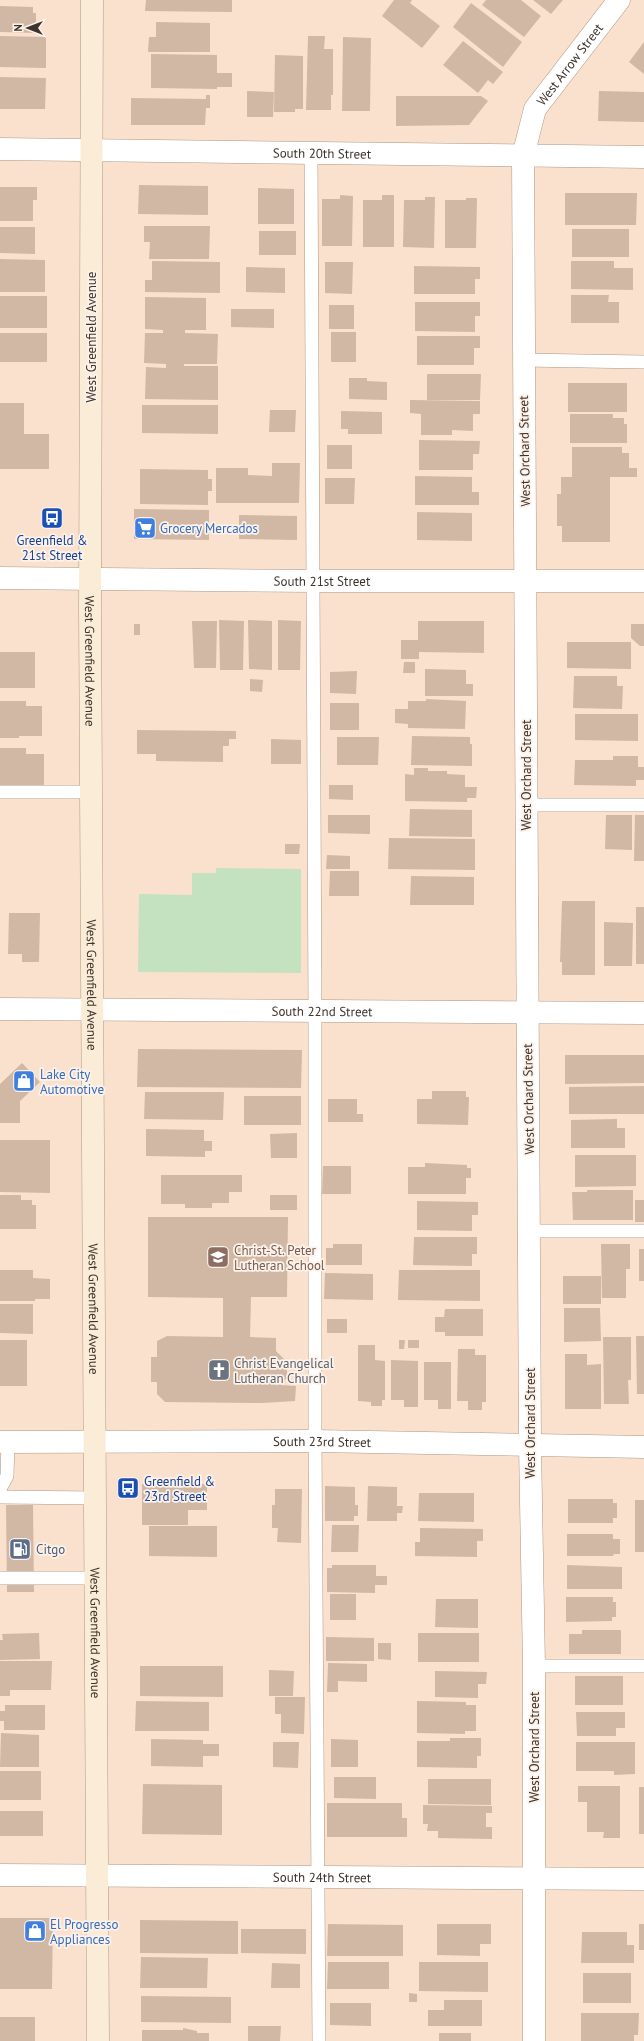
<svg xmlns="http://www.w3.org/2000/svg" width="644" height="2041" viewBox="0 0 644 2041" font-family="'PT Sans',sans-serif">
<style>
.green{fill:#c4e2bf}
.building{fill:#d0b8a5}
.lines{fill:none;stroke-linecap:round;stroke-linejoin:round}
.service-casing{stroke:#ae9784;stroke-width:14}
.minor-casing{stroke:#ae9784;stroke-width:23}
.secondary-casing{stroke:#ae9784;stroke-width:23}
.service{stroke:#fff;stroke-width:13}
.minor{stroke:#fff;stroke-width:22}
.secondary{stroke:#faecd7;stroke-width:22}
.labels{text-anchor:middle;stroke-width:3.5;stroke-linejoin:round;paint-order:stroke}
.street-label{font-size:13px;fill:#3e342c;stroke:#fcf2e9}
.shop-label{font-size:13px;fill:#366cbe;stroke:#fcf2e9;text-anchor:start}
.transit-label{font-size:13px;fill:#164399;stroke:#fcf2e9}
.education-label{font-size:13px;fill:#785e54;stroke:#fcf2e9;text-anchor:start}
.worship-label{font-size:13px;fill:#5b616d;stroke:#fcf2e9;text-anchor:start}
.service-label{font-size:13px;fill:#4e5e75;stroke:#fcf2e9;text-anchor:start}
</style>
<rect width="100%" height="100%" fill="#fae1cd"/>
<path class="green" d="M216 868 301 869V973L138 972 139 894 192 895V873H216Z"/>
<g class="building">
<path d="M146 0H232V12L145 11Z"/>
<path d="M394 0H412L410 3 440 26 422 48 382 16Z"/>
<path d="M486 0H521L541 16 524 37 482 5Z"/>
<path d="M533 0H563L551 14Z"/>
<path d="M471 3 522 42 503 67 453 27Z"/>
<path d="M0 6 33 7V13H36V33L0 32Z"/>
<path d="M156 22 210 23V52H148L149 37H156Z"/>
<path d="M0 36 46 37V68L0 67Z"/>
<path d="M308 36H325L324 49H333V95H331V110H306Z"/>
<path d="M343 37 371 38 370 111H342Z"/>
<path d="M463 41 503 72 493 84 488 80 478 93 443 65Z"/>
<path d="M644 42V74L629 62Z"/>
<path d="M151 54 217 55V73H232V87H217V89L151 88Z"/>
<path d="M275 55 303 56V109H295V112H274Z"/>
<path d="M0 77 46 78 45 109H0Z"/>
<path d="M247 91 274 92 273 117H247Z"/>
<path d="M599 91 644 92V122L598 121Z"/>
<path d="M206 95H210V108H206L205 125H131V98L206 99Z"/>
<path d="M396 96H481L488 101 469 125 396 126Z"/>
<path d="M139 185 208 186V215L138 214Z"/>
<path d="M0 187H37V200H33V221H0Z"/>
<path d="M258 188 294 189V224H258Z"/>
<path d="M565 193H637L636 225H565Z"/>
<path d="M340 195 353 196 352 246H322V199H340Z"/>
<path d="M382 195H394V247H363V200H382Z"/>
<path d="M425 197H435L434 248 403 247 404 200H425Z"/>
<path d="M466 198H477L476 248H445V200H466Z"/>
<path d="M144 226H210L209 259H149L150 242H144Z"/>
<path d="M0 227H35V254L0 253Z"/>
<rect x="572" y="229" width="57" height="28"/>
<rect x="259" y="231" width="37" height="24"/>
<path d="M0 259 45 260V292H0Z"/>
<path d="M152 261 220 262V293L145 292V280H152Z"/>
<path d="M571 261H614V268H633V290L571 289Z"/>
<path d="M325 262H353L352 294 325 293Z"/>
<path d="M414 266 480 267V279H475V294H414Z"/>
<path d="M246 267 285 268V293L246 292Z"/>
<path d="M571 295H609L608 302H619V323H571Z"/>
<rect x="0" y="296" width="47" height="32"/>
<path d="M145 297 206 298V330H185V333L218 334 217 364H184V366H218V400L145 399 146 367 166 368V364L144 363 145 333H163V330L145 329Z"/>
<path d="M415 302H480V316H475V332L415 331Z"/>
<rect x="329" y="305" width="25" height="24"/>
<path d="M231 309H274V328L231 327Z"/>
<rect x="331" y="332" width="25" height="30"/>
<rect x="0" y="333" width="47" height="29"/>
<path d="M417 336H480V348H474V365H417Z"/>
<path d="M427 374H481L480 400H427Z"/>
<path d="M349 378H367V381L387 382V400L349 399Z"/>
<rect x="568" y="383" width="59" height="29"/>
<path d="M410 400 480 401V414H473V431L452 430V435H421V414L410 413Z"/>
<path d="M0 403H24V434H49V469H0Z"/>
<path d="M142 405H218V434L142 433Z"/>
<path d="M270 410H296L295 432H269Z"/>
<path d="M341 411 382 412V434H348V429H341Z"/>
<path d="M570 414H613V418H624V424H627V443H570Z"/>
<path d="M419 440 480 441 479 454H473V470H419Z"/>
<rect x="327" y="445" width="25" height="24"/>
<path d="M572 447H622V453H629V468H637V477H610V542H562V526H557V494H561V477H572Z"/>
<path d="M272 463H300L299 503H216V468H248V475L272 476Z"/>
<path d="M140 469 208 470V479H212V491H208V505L140 504Z"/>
<path d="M415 476 472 477V492H479V505H415Z"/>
<path d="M325 478H355L354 504H325Z"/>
<path d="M134 509 209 510V540L134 539Z"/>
<path d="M417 512 472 513V541L417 540Z"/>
<path d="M239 515 297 516V540L239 539Z"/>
<path d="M219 620 244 621 243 670H220Z"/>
<path d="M248 620 272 621V670L249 669Z"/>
<path d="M278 620 301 621 300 670H278Z"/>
<path d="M192 621H217L216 668H194Z"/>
<path d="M418 621H484V653L419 652V659H401V640H418Z"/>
<rect x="134" y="624" width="6" height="11"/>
<path d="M631 624H644V646H640L631 638Z"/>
<path d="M567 642H631V669L567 668Z"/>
<rect x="0" y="652" width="35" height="36"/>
<path d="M404 662H415V673H403Z"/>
<path d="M425 669 466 670V684H473V696H425Z"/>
<path d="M357 671 356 694 330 693V672Z"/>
<path d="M574 676H617V686H623L622 709 573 708Z"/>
<path d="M250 679 263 680 262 692 250 691Z"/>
<path d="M426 699 466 701 465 729 408 728V724L395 723V709H408V701H426Z"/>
<path d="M0 701H26V706H42V736H19V738H0Z"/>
<rect x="330" y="703" width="29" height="27"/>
<path d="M575 714H638V741L575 740Z"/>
<path d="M137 730 236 731V739H229V746H223V762L156 761V754H137Z"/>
<path d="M412 736 470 737V744H472V766L411 765Z"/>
<path d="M337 737H379L378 765H337Z"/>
<path d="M271 739 301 740V764H271Z"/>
<path d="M0 748H26V754H44V786H0Z"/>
<path d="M613 756H638V767H644V780H636V786L574 785 575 760H613Z"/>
<path d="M414 768H428V771H447V774L465 775V787H477L476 798H467V802L405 801V774L414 775Z"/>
<path d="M329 785H353V800L329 799Z"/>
<path d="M410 809 472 810V837L409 836Z"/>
<path d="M328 815H370V834L328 833Z"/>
<path d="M606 815H632V850L605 849Z"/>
<path d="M635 815H644V861H634Z"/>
<path d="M389 838 475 839V870L388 869Z"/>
<path d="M285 844H300L299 854H285Z"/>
<path d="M327 855 350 856V869H326Z"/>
<path d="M330 871H359V896H329Z"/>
<path d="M411 876 474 877V905H410Z"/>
<path d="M562 901H595V975H562V962H560Z"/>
<rect x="636" y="907" width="8" height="57"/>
<path d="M9 913H40L39 962H22V954H8Z"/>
<path d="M604 922 633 923 632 966H604Z"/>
<path d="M138 1049 302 1050 301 1088 137 1087Z"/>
<path d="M565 1055H644V1083L565 1084Z"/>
<path d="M22 1063 40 1082 20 1101V1123H0V1084Z"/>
<path d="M644 1086V1114H569V1087Z"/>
<path d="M432 1091H466V1097H469L468 1125 417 1124V1099H432Z"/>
<path d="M145 1092H224L223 1120 144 1119Z"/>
<rect x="244" y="1096" width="57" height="29"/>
<path d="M328 1099H357V1114H363V1122H328Z"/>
<path d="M617 1119V1128H625V1148H571V1120Z"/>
<path d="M146 1129 204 1130V1141H212V1151H205V1157L146 1156Z"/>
<path d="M297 1133V1158H271L270 1134Z"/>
<path d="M0 1140H50V1193L0 1192Z"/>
<path d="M575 1155H636V1186L575 1187Z"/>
<path d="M425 1163 467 1165V1168H471V1178H466V1194H408V1167H425Z"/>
<path d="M323 1166H351V1194H322Z"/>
<path d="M161 1175H242V1192H229V1203H212V1208H185V1204H161Z"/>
<path d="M587 1190H633V1220H573L572 1192H587Z"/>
<path d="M0 1195H21V1200H32V1205H36V1229H0Z"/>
<rect x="270" y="1195" width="27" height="15"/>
<rect x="635" y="1200" width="9" height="22"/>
<path d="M417 1201 478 1202V1215H472V1231L417 1230Z"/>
<path d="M148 1217H288L287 1297H251L250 1337 276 1338V1351L287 1362V1378L280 1385 296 1386 295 1401 263 1403 165 1402 157 1394V1382H151V1357H157V1341L167 1336 223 1337V1298L148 1297Z"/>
<path d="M414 1237H477V1254H472V1266L413 1265Z"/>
<path d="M333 1244H362V1265H326V1248H333Z"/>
<path d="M601 1244H630V1269H626V1298H602Z"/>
<rect x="639" y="1249" width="5" height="32"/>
<path d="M0 1270H33V1278L50 1279V1299H35V1301H0Z"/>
<path d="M399 1270H480V1301L398 1300Z"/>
<path d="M325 1273 373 1274V1300L324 1299Z"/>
<rect x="563" y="1276" width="38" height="28"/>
<path d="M0 1304H33V1334L0 1333Z"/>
<path d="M564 1308H600L601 1341 564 1342Z"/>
<path d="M445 1309H483V1336H445V1332H435V1317H444Z"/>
<rect x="327" y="1319" width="20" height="14"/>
<path d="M636 1336H644V1394H637Z"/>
<path d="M603 1337H631V1380H628L629 1404H604Z"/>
<rect x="0" y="1340" width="27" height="46"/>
<path d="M399 1340H405L404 1349H399Z"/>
<rect x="408" y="1340" width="11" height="8"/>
<path d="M358 1345H375V1360L385 1361V1400H382V1406H371V1402L358 1401Z"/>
<path d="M458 1349H475V1355H486V1402H482V1410H468V1401H457Z"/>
<path d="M565 1354H587V1365L601 1364V1409H565Z"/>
<path d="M391 1360 418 1361V1407H404V1400H391Z"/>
<path d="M424 1362H451V1409H438V1400H424Z"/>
<path d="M142 1484H207V1510H188V1525H142Z"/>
<path d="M325 1486 355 1487V1505H358V1516H354V1521H325Z"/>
<path d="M368 1486 397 1487V1506H403L402 1513H397V1521H367Z"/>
<path d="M275 1489H302L301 1543 277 1542 278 1528H272V1505H275Z"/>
<path d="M419 1493H474V1522L418 1521Z"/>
<path d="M568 1499H613V1503H617V1518H613V1523H568Z"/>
<rect x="635" y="1500" width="9" height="52"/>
<path d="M6 1505H33L34 1592H7Z"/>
<path d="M332 1525H359L358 1552H331Z"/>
<path d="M149 1526H217V1557L149 1556Z"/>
<path d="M420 1528 483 1529V1541H477V1557L415 1556V1542H420Z"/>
<path d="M567 1534H613V1539H620V1554H614L613 1556H567Z"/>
<path d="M332 1565H376V1576H387V1585H375V1593L327 1592V1568H332Z"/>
<path d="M567 1565 622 1567V1589H567Z"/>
<rect x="330" y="1594" width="26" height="26"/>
<path d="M566 1597H613V1602H616V1617H612V1621L566 1622Z"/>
<path d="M436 1599H478V1628L435 1627Z"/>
<path d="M582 1630H621V1654H569V1634H582Z"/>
<path d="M39 1633 40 1659 0 1660V1640H3L2 1634Z"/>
<rect x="418" y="1633" width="61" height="29"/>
<path d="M326 1637 374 1638V1661H326Z"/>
<path d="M378 1643H391V1660L378 1659Z"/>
<path d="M0 1661H52L51 1690H10V1696H0Z"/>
<path d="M328 1663 367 1664V1682L338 1681V1692H327Z"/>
<path d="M140 1666H223V1697L140 1696Z"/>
<path d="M269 1670 294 1671 293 1696H269Z"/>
<path d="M435 1671 487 1672 486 1684H478V1698L435 1697Z"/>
<rect x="575" y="1676" width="48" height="29"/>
<path d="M275 1697H305L304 1734 281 1733V1714H275Z"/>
<path d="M136 1701 209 1702V1731H135Z"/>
<path d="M417 1701 466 1702V1705H476V1731H465V1734L417 1733Z"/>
<path d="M5 1705H45V1730H4V1721H0V1711H5Z"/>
<path d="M576 1712H625V1728H616V1736H577Z"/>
<path d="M1 1733 39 1735V1767H0Z"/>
<path d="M450 1738H481V1756H477V1768L417 1767V1741H450Z"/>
<path d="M151 1739 203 1740V1744H219V1756H203V1767L151 1766Z"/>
<path d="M331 1739 358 1740V1767H331Z"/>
<path d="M273 1742H299L298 1768 273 1767Z"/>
<path d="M576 1742H635V1774L614 1775V1771H576Z"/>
<rect x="0" y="1771" width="41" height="29"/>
<path d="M334 1777H376V1799L334 1798Z"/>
<path d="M428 1779H491V1805L428 1804Z"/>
<path d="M143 1784 222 1785V1835L142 1834Z"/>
<path d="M578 1786H620V1838H603L604 1832H587V1802H578Z"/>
<rect x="639" y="1787" width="5" height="47"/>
<path d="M327 1803H402V1818H407V1837H327Z"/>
<path d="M423 1805 492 1806V1813H486V1827H492V1839L438 1838V1831H427L428 1824H423Z"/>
<rect x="0" y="1811" width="43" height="25"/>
<path d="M0 1918H53L52 1989H0Z"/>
<path d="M140 1920 238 1921V1954L140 1953Z"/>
<path d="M328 1924 403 1925V1956H327Z"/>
<path d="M437 1924H491V1944H480V1956L437 1955Z"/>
<rect x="639" y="1924" width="5" height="26"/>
<path d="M241 1929H306V1954L241 1953Z"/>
<path d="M582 1932H627V1945H634V1963H581Z"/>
<path d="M141 1957 208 1958 207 1988H140Z"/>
<path d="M328 1962H389V1989H327Z"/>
<path d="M419 1962H488V1992L419 1991Z"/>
<path d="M272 1963 300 1964V1988H271Z"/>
<rect x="583" y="1973" width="48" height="30"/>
<path d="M409 1993 417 1994V2002H409Z"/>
<path d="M141 1996 231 1997V2023L141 2022Z"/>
<path d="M444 2000H482V2026H428V2010H444Z"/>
<path d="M330 2003H371V2026L330 2025Z"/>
<path d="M581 2013H639L638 2035H634V2041H581Z"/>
<rect x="0" y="2017" width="35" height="24"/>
<path d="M248 2026H281L280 2041H248Z"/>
<path d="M183 2028 197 2031V2033H209V2041H142V2030H183Z"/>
<rect x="439" y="2033" width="32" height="8"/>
</g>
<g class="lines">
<g class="service-casing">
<g id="service">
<path d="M311 154 315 1010V1441L319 2041"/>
<path d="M523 360 644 362"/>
<path d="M0 792H91"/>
<path d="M526 805H644"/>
<path d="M529 1231H644"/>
<path d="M0 1489 7 1476 8 1442"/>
<path d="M0 1497 96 1498"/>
<path d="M0 1578H96"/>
<path d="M534 1666H644"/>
</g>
</g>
<g class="minor-casing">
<g id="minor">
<path id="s1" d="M0 149 644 157"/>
<path id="s2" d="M0 578 314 581H644"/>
<path id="s3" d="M0 1009 644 1013"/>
<path id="s4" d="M0 1442 315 1441 644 1447"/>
<path id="s5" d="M0 1875 644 1879"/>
<path id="s6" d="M534 2041V1666L530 1446 523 156 535 109 619 0"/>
</g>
</g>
<g class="secondary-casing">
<g id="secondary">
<path id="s7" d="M92 0 90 611 98 2041"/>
</g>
</g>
<use href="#service" class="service"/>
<use href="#minor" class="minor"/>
<use href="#secondary" class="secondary"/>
</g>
<defs>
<g id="bus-square" transform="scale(1.15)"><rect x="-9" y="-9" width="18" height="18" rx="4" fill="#1a4fb4" stroke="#fcf2e9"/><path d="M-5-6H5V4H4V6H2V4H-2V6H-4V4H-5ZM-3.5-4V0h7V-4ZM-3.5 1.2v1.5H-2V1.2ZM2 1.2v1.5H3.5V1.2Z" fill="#fff"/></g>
<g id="supermarket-square" transform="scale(1.15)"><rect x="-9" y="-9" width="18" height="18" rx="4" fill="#3f7fe0" stroke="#fcf2e9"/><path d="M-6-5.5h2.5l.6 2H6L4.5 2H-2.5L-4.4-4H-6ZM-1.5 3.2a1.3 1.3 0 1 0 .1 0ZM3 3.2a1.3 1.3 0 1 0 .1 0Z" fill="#fff"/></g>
<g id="shop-square" transform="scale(1.15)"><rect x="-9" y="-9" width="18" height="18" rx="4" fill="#3f7fe0" stroke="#fcf2e9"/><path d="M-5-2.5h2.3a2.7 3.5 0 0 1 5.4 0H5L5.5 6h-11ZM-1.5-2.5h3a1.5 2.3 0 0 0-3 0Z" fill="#fff"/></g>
<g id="school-square" transform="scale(1.15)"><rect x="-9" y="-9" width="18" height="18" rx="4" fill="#8d6e63" stroke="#fcf2e9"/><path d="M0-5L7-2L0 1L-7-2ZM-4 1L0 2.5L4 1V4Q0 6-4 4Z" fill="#fff"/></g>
<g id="church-square" transform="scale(1.15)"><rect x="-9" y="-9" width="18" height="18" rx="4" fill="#6b7280" stroke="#fcf2e9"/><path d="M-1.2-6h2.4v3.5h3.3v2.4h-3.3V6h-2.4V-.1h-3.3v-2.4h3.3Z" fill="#fff"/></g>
<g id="fuel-square" transform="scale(1.15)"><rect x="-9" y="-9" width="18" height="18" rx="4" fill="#5c6f8a" stroke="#fcf2e9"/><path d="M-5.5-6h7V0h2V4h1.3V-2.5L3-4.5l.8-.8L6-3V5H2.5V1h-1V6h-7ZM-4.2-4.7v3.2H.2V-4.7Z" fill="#fff"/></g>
</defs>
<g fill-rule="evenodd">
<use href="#bus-square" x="52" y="518"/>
<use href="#supermarket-square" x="145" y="528"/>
<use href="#shop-square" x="24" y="1081"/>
<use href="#school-square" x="218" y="1257"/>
<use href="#church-square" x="219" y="1370"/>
<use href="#bus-square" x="128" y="1488"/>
<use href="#fuel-square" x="20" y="1549"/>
<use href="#shop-square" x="35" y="1931"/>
</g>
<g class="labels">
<g class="street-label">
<text dy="5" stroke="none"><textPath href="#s6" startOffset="1990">West Arrow Street</textPath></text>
<text dy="5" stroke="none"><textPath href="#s1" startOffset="322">South 20th Street</textPath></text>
<text transform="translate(91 337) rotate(-90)" y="5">West Greenfield Avenue</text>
<text transform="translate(524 451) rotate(-91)" y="5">West Orchard Street</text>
<text dy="5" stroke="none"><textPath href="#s2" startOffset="322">South 21st Street</textPath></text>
<text dy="5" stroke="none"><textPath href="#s7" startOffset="661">West Greenfield Avenue</textPath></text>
<text transform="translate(526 775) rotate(-90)" y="5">West Orchard Street</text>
<text dy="5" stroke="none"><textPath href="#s7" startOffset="985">West Greenfield Avenue</textPath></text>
<text dy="5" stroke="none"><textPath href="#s3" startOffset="322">South 22nd Street</textPath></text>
<text transform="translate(528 1099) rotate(-91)" y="5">West Orchard Street</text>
<text dy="5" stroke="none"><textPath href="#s7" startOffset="1309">West Greenfield Avenue</textPath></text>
<text transform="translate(530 1423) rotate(-90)" y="5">West Orchard Street</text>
<text dy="5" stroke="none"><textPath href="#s4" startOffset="322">South 23rd Street</textPath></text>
<text dy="5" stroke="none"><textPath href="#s7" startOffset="1633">West Greenfield Avenue</textPath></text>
<text transform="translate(534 1747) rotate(-90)" y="5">West Orchard Street</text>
<text dy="5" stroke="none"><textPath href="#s5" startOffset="322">South 24th Street</textPath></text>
</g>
<g class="shop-label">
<text x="160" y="533">Grocery Mercados</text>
<text x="40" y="1079">Lake City<tspan x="40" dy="15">Automotive</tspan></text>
<text x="50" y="1929">El Progresso<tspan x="50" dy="15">Appliances</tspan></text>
</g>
<g class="transit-label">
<text x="52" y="545">Greenfield &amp;<tspan x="52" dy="15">21st Street</tspan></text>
<text x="144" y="1486" text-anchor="start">Greenfield &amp;<tspan x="144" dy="15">23rd Street</tspan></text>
</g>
<g class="education-label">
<text x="234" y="1255">Christ-St. Peter<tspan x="234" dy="15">Lutheran School</tspan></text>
</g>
<g class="worship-label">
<text x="234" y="1368">Christ Evangelical<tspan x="234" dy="15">Lutheran Church</tspan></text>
</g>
<g class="service-label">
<text x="36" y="1554">Citgo</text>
</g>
</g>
<g transform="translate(28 28) rotate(270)" stroke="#fcf2e9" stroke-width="3" paint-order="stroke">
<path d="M0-3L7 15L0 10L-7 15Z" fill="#3e342c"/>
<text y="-6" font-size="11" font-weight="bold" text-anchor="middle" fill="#3e342c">N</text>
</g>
</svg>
